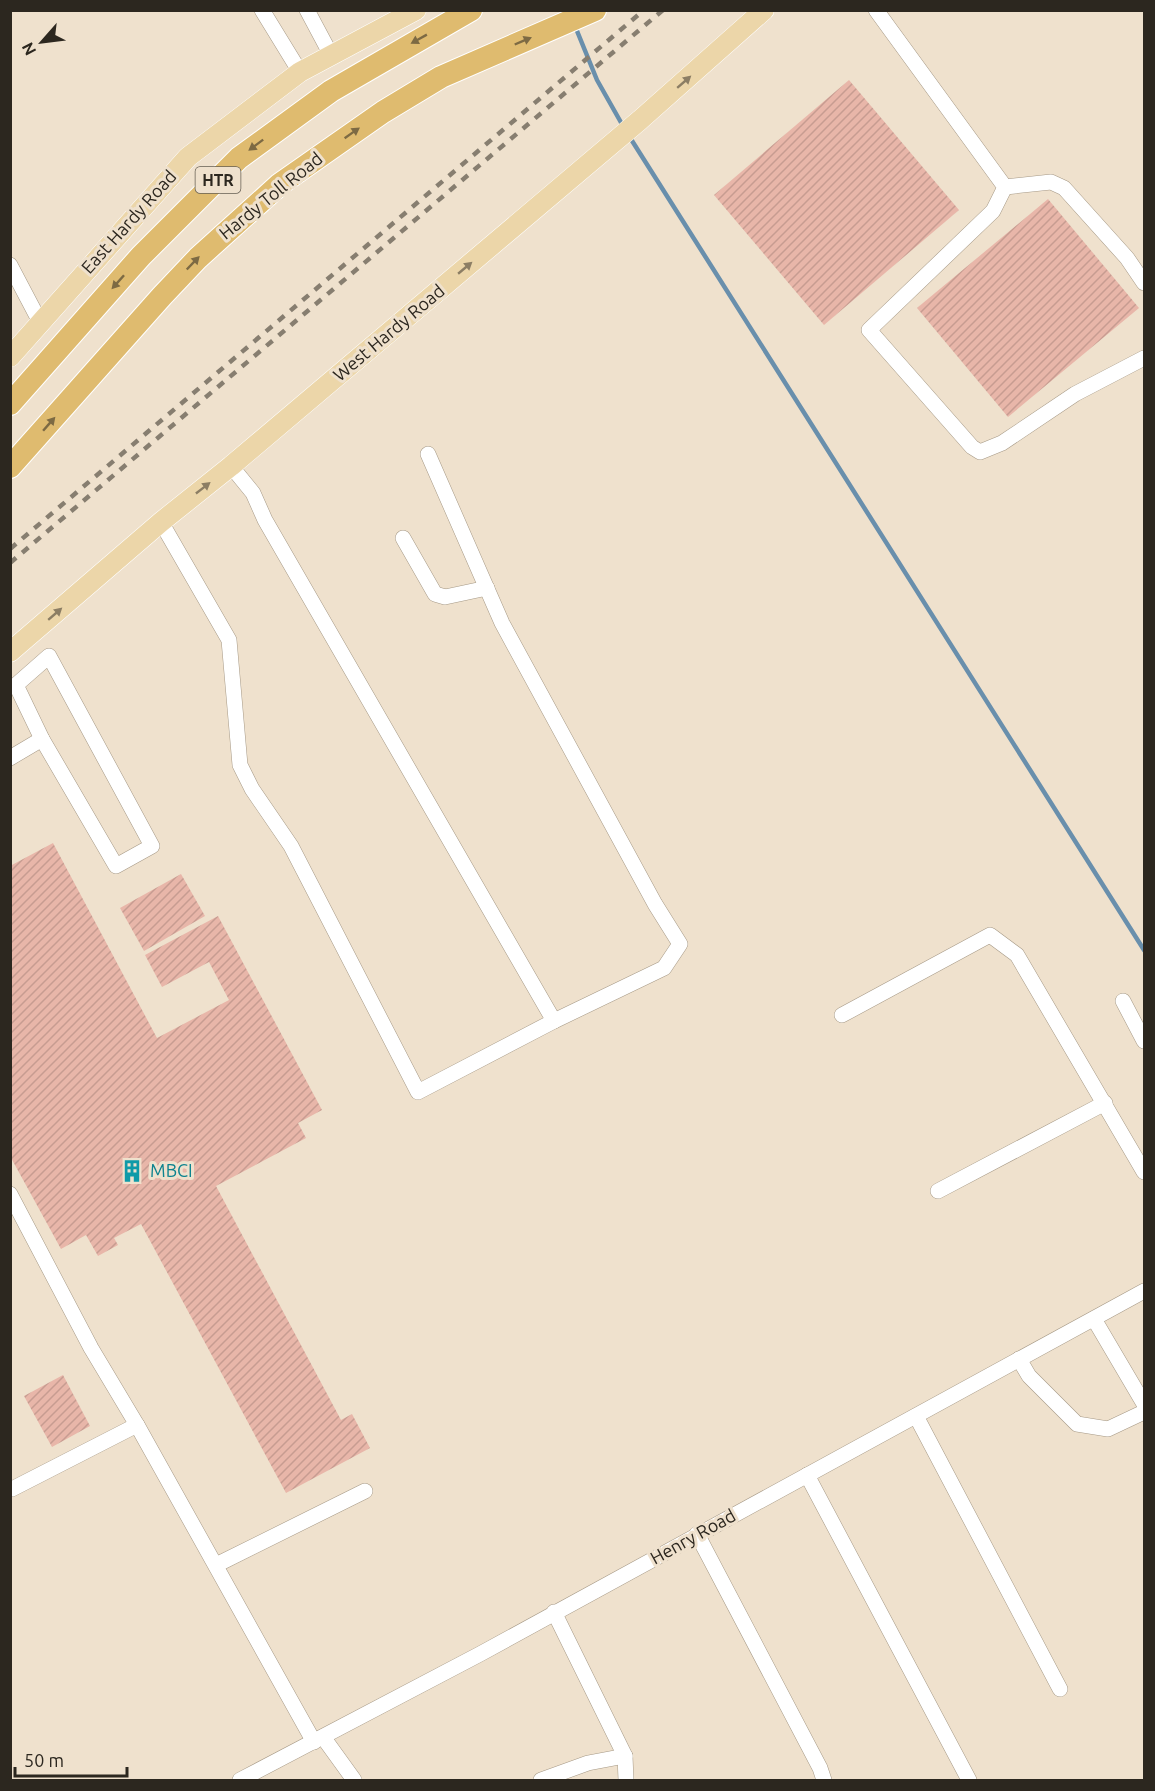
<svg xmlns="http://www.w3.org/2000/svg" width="1155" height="1791" viewBox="0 0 1155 1791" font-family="Ubuntu,sans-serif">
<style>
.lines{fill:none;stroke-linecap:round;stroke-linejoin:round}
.stream{stroke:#698fac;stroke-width:4.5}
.building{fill:url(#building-hatch)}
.minor-casing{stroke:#a69986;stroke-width:16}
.major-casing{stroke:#fff;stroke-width:21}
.highway-casing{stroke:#fff;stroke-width:24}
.minor{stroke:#fff;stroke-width:15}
.major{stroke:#ecd6a9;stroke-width:20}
.highway{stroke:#dfbb6f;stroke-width:22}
.rail{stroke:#877e70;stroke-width:4.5;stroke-dasharray:8 8;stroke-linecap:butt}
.oneway{fill:#7d6a43}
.oneway2{fill:#8c7e64}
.labels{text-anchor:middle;stroke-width:6;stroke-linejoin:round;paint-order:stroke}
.shield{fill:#efe1cd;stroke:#665f53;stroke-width:1.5}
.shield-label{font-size:16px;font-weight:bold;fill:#2c271f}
.street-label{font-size:18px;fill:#2c271f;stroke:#efe1cd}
.culture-label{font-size:18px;fill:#0d838f;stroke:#efe1cd;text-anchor:start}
</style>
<defs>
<pattern id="building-hatch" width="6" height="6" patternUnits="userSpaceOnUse" patternTransform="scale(1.5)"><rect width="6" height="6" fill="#e8b6a9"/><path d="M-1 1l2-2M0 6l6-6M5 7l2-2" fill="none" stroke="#c79c91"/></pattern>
</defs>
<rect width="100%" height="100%" fill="#efe1cd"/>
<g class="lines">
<g class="stream">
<path d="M575 26 597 80 623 126"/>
<path d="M629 136 1144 950"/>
</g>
</g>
<g class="building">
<path d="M849 80 959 210 824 325 714 195Z"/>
<path d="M1048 199 1139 308 1008 417 917 308Z"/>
<path d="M53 843 157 1038 229 1000 209 962 162 987 145 955 218 916 322 1110 298 1123 306 1138 216 1186 341 1420 352 1414 370 1448 286 1493 141 1224 114 1238 118 1245 98 1256 86 1235 61 1249 10 1156V866Z"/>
<path d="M181 874 205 916 144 951 120 908Z"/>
<path d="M63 1375 90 1426 52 1447 24 1396Z"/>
</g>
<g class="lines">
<g class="minor-casing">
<g id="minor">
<path d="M262 10 300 72"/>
<path d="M307 10 331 55"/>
<path d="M876 10 1005 187 993 211 869 330 972 447 980 452 1002 443 1075 394 1144 358"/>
<path d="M1005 187 1051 182 1064 188 1127 258 1144 283"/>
<path d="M10 265 40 322"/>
<path d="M428 454 502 623 655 904 680 944 664 968 554 1021"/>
<path d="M161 522 229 640 240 765 252 789 291 846 418 1092 554 1021 265 520 253 493 231 466"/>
<path d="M403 538 435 594 445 597 487 588"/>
<path d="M49 656 152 846 116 866 42 739 16 685Z"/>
<path d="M10 758 42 739"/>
<path d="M1123 1001 1144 1041"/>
<path d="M842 1015 990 935 1017 955 1144 1172"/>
<path d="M938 1191 1105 1103"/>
<path d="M10 1194 91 1348 137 1425"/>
<path d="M1094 1319 1144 1404"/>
<path d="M1019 1359 1029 1376 1077 1424 1108 1429 1144 1412"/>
<path d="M916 1416 1060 1689"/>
<path d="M807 1475 969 1780"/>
<path d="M12 1489 137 1425 314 1742"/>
<path d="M697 1534 820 1768 824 1780"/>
<path d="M216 1565 365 1491"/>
<path d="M554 1612 625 1756 626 1780"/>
<path d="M323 1737 354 1780"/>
<path d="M240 1780 480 1654 1144 1291"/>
<path d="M541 1780 588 1763 625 1756"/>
</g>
</g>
<g class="major-casing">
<g id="major">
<path d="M10 357 188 157 300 72 416 10"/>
<path d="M10 652 161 522 231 466 640 120 764 10"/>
</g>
</g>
<g class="highway-casing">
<g id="highway">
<path d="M10 404 141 256 239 158 331 91 471 10"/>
<path d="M10 467 162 296 198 258 280 184 383 112 441 77 595 10"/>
</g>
</g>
<use href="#minor" class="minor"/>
<use href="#major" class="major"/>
<use href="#highway" class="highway"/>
<g class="rail">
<path d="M10 549 644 10"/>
<path d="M10 563 663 10"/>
</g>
</g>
<defs><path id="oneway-solid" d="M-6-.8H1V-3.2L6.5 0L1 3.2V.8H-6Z" transform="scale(1.5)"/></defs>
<g class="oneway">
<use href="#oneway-solid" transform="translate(419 39) rotate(151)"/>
<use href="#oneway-solid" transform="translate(523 41) rotate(-23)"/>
<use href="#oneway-solid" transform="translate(352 133) rotate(-35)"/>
<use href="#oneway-solid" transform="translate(256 145) rotate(143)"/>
<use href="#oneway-solid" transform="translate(193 263) rotate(-46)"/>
<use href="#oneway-solid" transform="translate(118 282) rotate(132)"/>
<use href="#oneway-solid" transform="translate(49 424) rotate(-49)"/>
</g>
<g class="oneway2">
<use href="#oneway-solid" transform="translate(684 82) rotate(-41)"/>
<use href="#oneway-solid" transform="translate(465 268) rotate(-40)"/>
<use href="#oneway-solid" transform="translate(203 488) rotate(-38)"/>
<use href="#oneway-solid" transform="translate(55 614) rotate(-41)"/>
</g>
<defs>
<g id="building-bare" transform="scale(1.8)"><path d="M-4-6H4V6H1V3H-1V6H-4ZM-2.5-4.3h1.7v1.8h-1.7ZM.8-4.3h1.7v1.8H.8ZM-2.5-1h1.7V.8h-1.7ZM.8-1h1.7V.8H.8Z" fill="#0f9aa8" stroke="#efe1cd" stroke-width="2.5" paint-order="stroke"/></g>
</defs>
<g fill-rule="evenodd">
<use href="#building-bare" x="132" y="1171"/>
</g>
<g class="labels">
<rect class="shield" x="195.5" y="167" width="45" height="26" rx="4.5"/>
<g class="shield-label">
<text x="218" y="186">HTR</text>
</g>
<g class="street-label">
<text transform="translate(271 196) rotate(-39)" y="6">Hardy Toll Road</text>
<text transform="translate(129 222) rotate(-48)" y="6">East Hardy Road</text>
<text transform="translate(389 333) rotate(-40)" y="6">West Hardy Road</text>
<text transform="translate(693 1537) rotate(-29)" y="6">Henry Road</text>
</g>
<g class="culture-label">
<text x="150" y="1177">MBCI</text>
</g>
</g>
<rect width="1155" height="1791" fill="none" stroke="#2c271f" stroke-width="24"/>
<g transform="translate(42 42) rotate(242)" stroke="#efe1cd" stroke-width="4.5" paint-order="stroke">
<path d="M0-4.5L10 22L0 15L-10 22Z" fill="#2c271f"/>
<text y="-9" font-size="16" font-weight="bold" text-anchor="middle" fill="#2c271f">N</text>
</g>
<path d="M15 1767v9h112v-9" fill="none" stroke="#2c271f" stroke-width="3"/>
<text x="24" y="1767" font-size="18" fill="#2c271f" stroke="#efe1cd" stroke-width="4.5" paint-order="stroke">50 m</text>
</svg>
